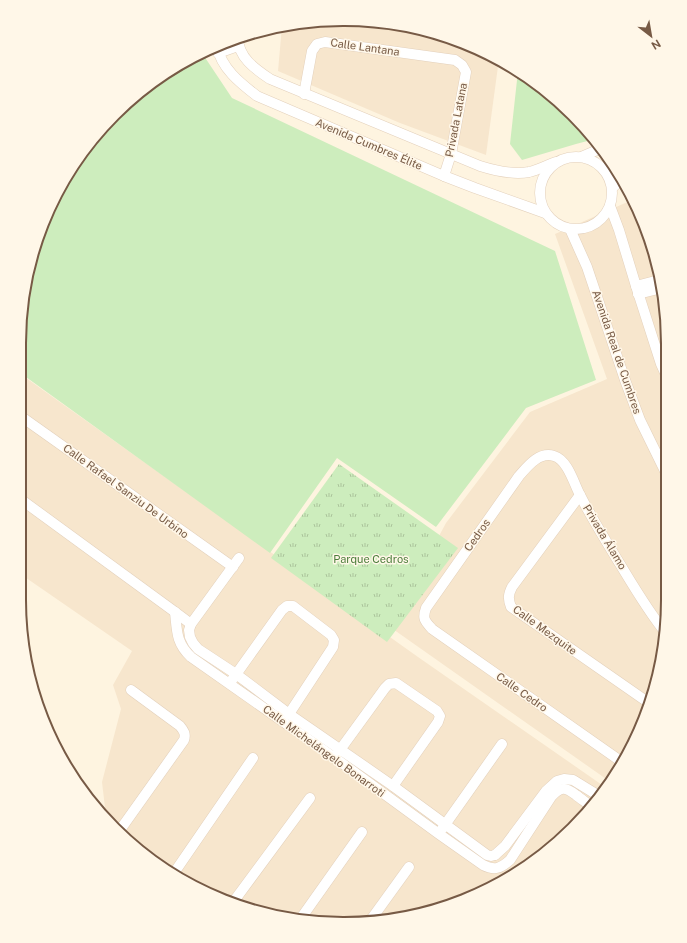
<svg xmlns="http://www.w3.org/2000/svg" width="687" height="943" viewBox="0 0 687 943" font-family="'Public Sans',sans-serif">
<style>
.residential{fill:#f7e6cd}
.grass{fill:#cdedbd}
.park{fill:url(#park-tufts)}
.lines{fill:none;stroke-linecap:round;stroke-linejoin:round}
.minor-casing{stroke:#e3d0bb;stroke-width:11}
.minor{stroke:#fff;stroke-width:10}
.labels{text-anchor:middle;stroke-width:3;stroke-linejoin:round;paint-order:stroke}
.street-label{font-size:11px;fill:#775a45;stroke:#fff7e8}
.park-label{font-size:11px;fill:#4c7e3b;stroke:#fff7e8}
.rim{fill:none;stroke:#775a45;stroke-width:2}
</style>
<defs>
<pattern id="park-tufts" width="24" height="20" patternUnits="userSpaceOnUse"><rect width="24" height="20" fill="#cdedbd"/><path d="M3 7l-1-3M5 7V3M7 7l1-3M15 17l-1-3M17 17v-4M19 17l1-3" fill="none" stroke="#abc39b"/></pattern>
</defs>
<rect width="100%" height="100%" fill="#fef4e0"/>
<g class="residential">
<path d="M322 20 386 22 448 36 499 59 486 155 400 123 278 71 282 26Z"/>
<path d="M632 200 643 219 665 301 667 621 657 684 634 743 609 781 390 627 446 523 530 412 607 379 555 234Z"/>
<path d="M19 373 418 657 605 787 588 813 541 857 467 899 386 921H301L200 891 130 844 106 816 102 782 121 709 113 685 132 651 19 573Z"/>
</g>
<g class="grass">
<path d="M204 51V56L232 98 555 251 596 380 526 408 436 527 337 458 270 553 19 372V343L30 260 74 163 146 86 200 53Z"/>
<path d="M518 71 557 99 595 139 576 144 522 160 510 144Z"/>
</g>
<path class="park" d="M339 464 458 548 387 642 271 558Z"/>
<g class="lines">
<g class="minor-casing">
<g id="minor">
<path d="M238 38C238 57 255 69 270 79L480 166C496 171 513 175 529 172 538 170 547 165 556 162"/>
<path d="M217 46C221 68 240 83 257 96L444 176 475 188 545 213"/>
<path d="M218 53 238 46"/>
<path d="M304 94 312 51 317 44 325 42 455 60 462 65 466 72 451 154 444 176"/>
<circle cx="576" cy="193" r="36"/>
<path d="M581 157 602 148"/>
<path d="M612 188 621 180"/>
<path d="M610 206 619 230 636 286 661 364 666 375"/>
<path d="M570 229 587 267 625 380 640 420 666 473"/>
<path d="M636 286 659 280"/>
<path d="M638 294 662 288"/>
<path d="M19 415 233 567"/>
<path d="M580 495 512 587C508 595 508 599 511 607L649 703"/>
<path d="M19 498 175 612 191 624"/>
<path d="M239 558 191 624 189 630 190 637 193 643 198 649 236 674 289 714 393 786 487 855 491 856 495 855"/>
<path d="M175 612C177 631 176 643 191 657L335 758 439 834 483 865C495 871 501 868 510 860L551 797C561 786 565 787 576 795 581 799 587 803 592 807"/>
<path d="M232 680 282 610 287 606H293L331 635 334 640 333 647 289 714"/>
<path d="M337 754 385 688 389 684 396 683 437 711 440 716 438 722 393 786"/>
<path d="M622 762 432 629C425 621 422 619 426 608L519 476C527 467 539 451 554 456 568 460 574 484 580 495 592 519 606 541 620 564 634 587 648 611 665 632"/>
<path d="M442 829 502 744"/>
<path d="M120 832V830L184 740C186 734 184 731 180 726L131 690"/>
<path d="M495 855 505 846 546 791 557 781 564 779 573 780 599 796"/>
<path d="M174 873 253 758"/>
<path d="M234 901 310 798"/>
<path d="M458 902 459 901"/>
<path d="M299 921 362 832"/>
<path d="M370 921 409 867"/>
</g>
</g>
<use href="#minor" class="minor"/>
</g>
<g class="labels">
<g class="street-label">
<text transform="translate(365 47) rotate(8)" y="4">Calle Lantana</text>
<text transform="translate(456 120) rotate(-79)" y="4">Privada Latana</text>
<text transform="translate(369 144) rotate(23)" y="4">Avenida Cumbres Élite</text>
<text transform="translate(617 352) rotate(71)" y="4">Avenida Real de Cumbres</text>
<text transform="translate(126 491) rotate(36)" y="4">Calle Rafael Sanziu De Urbino</text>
<text transform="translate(477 535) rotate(-55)" y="4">Cedros</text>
<text transform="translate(605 537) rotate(59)" y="4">Privada Álamo</text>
<text transform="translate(545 630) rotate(36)" y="4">Calle Mezquite</text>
<text transform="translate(522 692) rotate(35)" y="4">Calle Cedro</text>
<text transform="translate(324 751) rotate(36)" y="4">Calle Michelángelo Bonarroti</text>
</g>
<g class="park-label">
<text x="371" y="563">Parque Cedros</text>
</g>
</g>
<path d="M0 0H687V943H0ZM343 26H344A317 317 0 0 1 661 343V600A317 317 0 0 1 344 917H343A317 317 0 0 1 26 600V343A317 317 0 0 1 343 26Z" fill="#fff7e8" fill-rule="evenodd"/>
<path class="rim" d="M343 26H344A317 317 0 0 1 661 343V600A317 317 0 0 1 344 917H343A317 317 0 0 1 26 600V343A317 317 0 0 1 343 26Z"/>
<g transform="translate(651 36) rotate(149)" stroke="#fff7e8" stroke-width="3" paint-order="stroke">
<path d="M0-3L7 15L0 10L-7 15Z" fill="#775a45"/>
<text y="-6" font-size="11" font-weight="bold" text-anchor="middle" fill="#775a45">N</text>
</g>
</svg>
